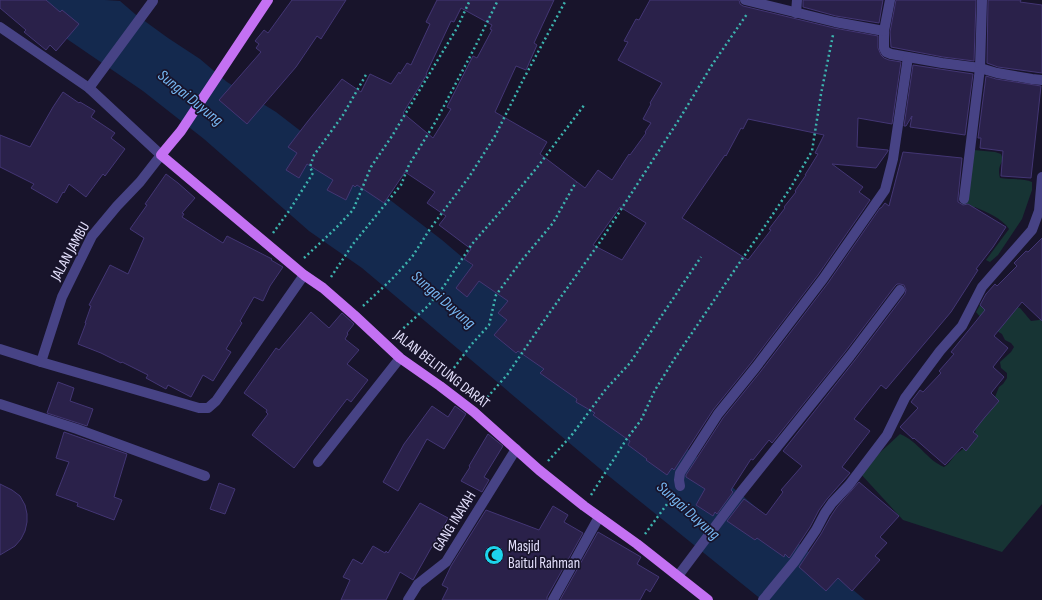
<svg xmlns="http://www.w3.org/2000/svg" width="1042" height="600" viewBox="0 0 1042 600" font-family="'Sofia Sans Condensed',sans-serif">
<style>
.green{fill:#173434}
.water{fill:#14294e}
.building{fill:#2a214a;stroke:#433674;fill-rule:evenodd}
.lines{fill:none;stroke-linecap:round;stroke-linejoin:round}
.path{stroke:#3cb4af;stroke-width:2.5;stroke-dasharray:2 3;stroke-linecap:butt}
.minor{stroke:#474385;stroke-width:10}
.major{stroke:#c471f3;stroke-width:10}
.labels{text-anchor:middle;stroke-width:3.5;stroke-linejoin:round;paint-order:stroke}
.street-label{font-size:15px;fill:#e4e0fc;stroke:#18142b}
.poi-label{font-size:15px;fill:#e4e0fc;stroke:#18142b;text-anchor:start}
.water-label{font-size:16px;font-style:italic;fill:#77b8f3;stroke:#18142b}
</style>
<rect width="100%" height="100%" fill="#18142b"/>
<g class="green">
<path d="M974 150 995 152 1001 154 1003 160C999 166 998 171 1000 178 1010 180 1024 178 1032 182V190L1022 219 998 255 990 262 986 260 1009 229C1002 218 986 212 975 207L972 211 959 216 972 151Z"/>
<path d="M981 303 986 306H1014L1020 308 1031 321 1039 320 1042 317V504L1002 552 903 520 859 472 900 434C918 441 927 460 944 467L948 464 956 454 966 447 971 437 975 434 976 426 995 397 999 387 1003 384 1007 378V373L1001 368 1000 362 1011 352 1014 347 1011 343 1005 340 1002 334 987 325 976 312Z"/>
</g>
<path class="water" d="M10 0H105L120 1 135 14 168 38 200 59 227 82 276 112 442 240 865 600H762L605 473 362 268 309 231 204 139 143 91Z"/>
<g class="building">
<path d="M0 0H46L60 12 62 10 79 24 56 51 50 45 46 50 24 32 26 30 0 8Z"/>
<path d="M292 0H346L321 39 317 36 296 67 247 124 219 100 261 52 256 48 259 44 255 41 264 30 268 33Z"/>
<path d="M437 0H554L534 43 537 45 526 70 516 66 495 112 547 142 540 154 585 188 598 170 612 180 629 154 630 155 646 133 645 132 651 123 643 119 651 104 650 103 662 83 618 60 628 42 624 41 636 19 639 20 650 0H739L740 4 743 6 834 28 878 36V48L881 55 884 58 889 60 901 62 892 124 858 118 857 147 888 150V151L876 168 832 164 863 187 859 192 870 200 818 275 751 363 713 410 674 470 672 468 667 475 646 460 647 459 628 445 630 441 593 415 595 413 576 402 577 399 540 373 544 369 518 351 516 353 494 335 507 320 498 313 508 301 479 281 467 297 456 288 473 265 464 259 471 249 439 225 446 216 427 203 435 192 405 172 384 203 357 185 355 187 353 185 346 200 327 190 333 180 307 164 299 178 286 170 297 153 288 147 308 121 342 79 361 92 370 74 391 84 399 72 400 74 407 63 411 65 430 24 426 22ZM461 8 492 25 490 29 492 30 477 58 473 56 447 107 451 109 433 138 403 113 427 74H426L451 21 454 22ZM748 119 824 135 815 153 818 154 805 175H806L795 191 796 192 784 207 785 208 769 229 771 230 748 260 682 218 725 155 726 156 741 128 743 129ZM620 207 646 223 622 260 593 245Z"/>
<path d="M803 0H883L879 23 836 16 803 7Z"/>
<path d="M896 0H976L974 61 943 57 891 47 890 32Z"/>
<path d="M988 0H1021L1020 2 1042 5V73L998 67 987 63Z"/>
<path d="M913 65 973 74 965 135 910 127 912 116 906 126H904Z"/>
<path d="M986 76 996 79 1041 86 1031 178 1001 176 1003 151 980 148 981 138H978Z"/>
<path d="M63 92 79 103 80 102 95 111 91 117 115 133 111 138 125 149 105 176 103 174 86 197 69 184 64 193 63 192 57 203 31 188 34 184 0 167V135L30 147 53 107Z"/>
<path d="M903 152 962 158 958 198V202L963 205 968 204 1006 227 993 247 976 269 978 270 951 312 886 389 881 385 854 419 870 431 842 467 850 473 827 499 819 510 810 527 790 557 789 558 785 554 784 557 757 538 755 540 727 521 744 499 766 515 783 492 781 490 802 466 783 451 855 360 905 294 906 290 904 285 900 284H897L895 286 845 352 772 443 769 440 753 460 751 459 731 490 733 492 717 514 715 512 713 516 696 505 705 489 686 477V475L723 418 761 371 828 283 880 208H881L885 203 889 206Z"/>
<path d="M166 174 178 183 195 198 182 213 184 214 182 217 223 243 227 236 272 259 271 260 283 267 270 286 263 301 254 297 240 321 242 323 226 349 231 352 213 381 203 375 191 397 168 385 166 389 146 378 148 375 122 362 121 363 101 353 78 344 86 323H85L91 306 89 305 110 265 128 274 144 238 130 229 147 205 145 204Z"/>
<path d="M1042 238V321L1022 302 994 336 1008 348 993 367 1004 377 991 393 999 401 985 417 973 432 978 436 966 451 962 447 945 465 914 438 913 439 900 427 918 408 911 402 920 390 923 392 941 373 939 371 954 354 951 352 985 310 980 305 986 294 995 284 997 286 1017 266 1014 263 1026 251 1028 252Z"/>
<path d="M311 312 329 328 342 313 354 324 347 333 348 334 345 339 359 350 347 364 368 380 351 402 347 399 294 468 252 435 268 414 266 412 267 410 244 393 276 348 279 350Z"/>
<path d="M58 382 74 388 70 401 93 409 87 426 47 413Z"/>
<path d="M432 406 448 417 455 406 466 414 444 449 427 439 398 491 383 482 404 444Z"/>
<path d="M64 432 127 454 114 497 122 500 114 520 77 506 78 503 56 495 69 462 56 458Z"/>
<path d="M488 434 503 446 484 477 489 480 482 492 461 481 470 467 469 466Z"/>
<path d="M859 482 899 516 880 537 887 543 875 556 880 560 852 591 838 578 826 591 799 567 821 534 831 516 837 507Z"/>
<path d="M219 483 235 489 225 514 210 509Z"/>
<path d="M0 484 12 490 20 496 25 505 27 514V522L25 531 21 539 15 546 0 555Z"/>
<path d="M420 503 448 518 413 580 400 572 386 600H341L350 580 343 577 353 559 362 564 373 546 385 553 386 551 388 553Z"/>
<path d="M553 506 568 515 564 522 583 533 547 597V600H442L448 588 442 585 451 566 486 510 539 530Z"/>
<path d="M598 532 641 557 637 564 659 577 650 592 646 589 640 600H560Z"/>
</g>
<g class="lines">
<g class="path">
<path d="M273 233 289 211 313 173 310 167 314 155 343 115 367 73"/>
<path d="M304 258 335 229 353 210 371 167 392 136 457 28 470 0"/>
<path d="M331 277 353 244 401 185 409 165 436 121 475 47 498 0"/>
<path d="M363 306 392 279 412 257 430 229 469 177 495 136 523 80 566 0"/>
<path d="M396 335 428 306 444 286 472 244 507 204 539 165 585 104"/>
<path d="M448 376 471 345 489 325 496 295 522 260 553 223 576 182"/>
<path d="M484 401 507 375 548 315 600 242 680 118 712 65 747 14"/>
<path d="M548 461 571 436 606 389 630 363 701 257"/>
<path d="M591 495 626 440 641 420 655 390 675 358 738 265 763 229 791 187 812 151 821 94 833 35"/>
<path d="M645 534 673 496"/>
</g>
<g class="minor">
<path d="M745 0 835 22 884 31V48L886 52 891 54 942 63 980 68 997 73 1032 79 1042 80"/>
<path d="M796 13 797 0"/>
<path d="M0 27 89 88 161 155 140 182 117 206 92 236 62 297 41 362"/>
<path d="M884 31 890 0"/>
<path d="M89 88 153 1"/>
<path d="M964 199 980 68 982 0"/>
<path d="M0 349 41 362 199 408H208L216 401 304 275"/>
<path d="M0 404 77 429 205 476"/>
<path d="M318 462 400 358"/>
<path d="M680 486 679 480 680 473 718 414 756 367 823 279 885 190 893 159 908 57"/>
<path d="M678 576 741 492 850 356 900 290"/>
<path d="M408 600 418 584 446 562 516 449"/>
<path d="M553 600 599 517"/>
<path d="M763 600 795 561 816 530 825 513 832 503 849 485 887 435 905 398 940 351 962 326 982 287 1032 230 1039 211 1042 177"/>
</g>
<path class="major" d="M268 0 181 131 161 155 304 275 323 288 354 315 400 358 440 386 474 412 539 470 584 506 637 544 708 600"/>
</g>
<defs>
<g id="mosque-disc" transform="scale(1)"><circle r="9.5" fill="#1dd4ec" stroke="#18142b"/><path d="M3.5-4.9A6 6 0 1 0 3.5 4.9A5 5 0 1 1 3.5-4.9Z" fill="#111"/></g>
</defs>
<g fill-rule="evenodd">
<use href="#mosque-disc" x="494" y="555"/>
</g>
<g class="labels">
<g class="street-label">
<text transform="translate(70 251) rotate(-61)" y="5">JALAN JAMBU</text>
<text transform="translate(442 369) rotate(38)" y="5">JALAN BELITUNG DARAT</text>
<text transform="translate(454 521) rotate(-58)" y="5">GANG INAYAH</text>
</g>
<g class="poi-label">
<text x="508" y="551">Masjid<tspan x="508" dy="17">Baitul Rahman</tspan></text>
</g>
<g class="water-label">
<text transform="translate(191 97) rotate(39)" y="6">Sungai Duyung</text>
<text transform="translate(444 299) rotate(41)" y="6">Sungai Duyung</text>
<text transform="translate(689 510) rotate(42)" y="6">Sungai Duyung</text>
</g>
</g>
</svg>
